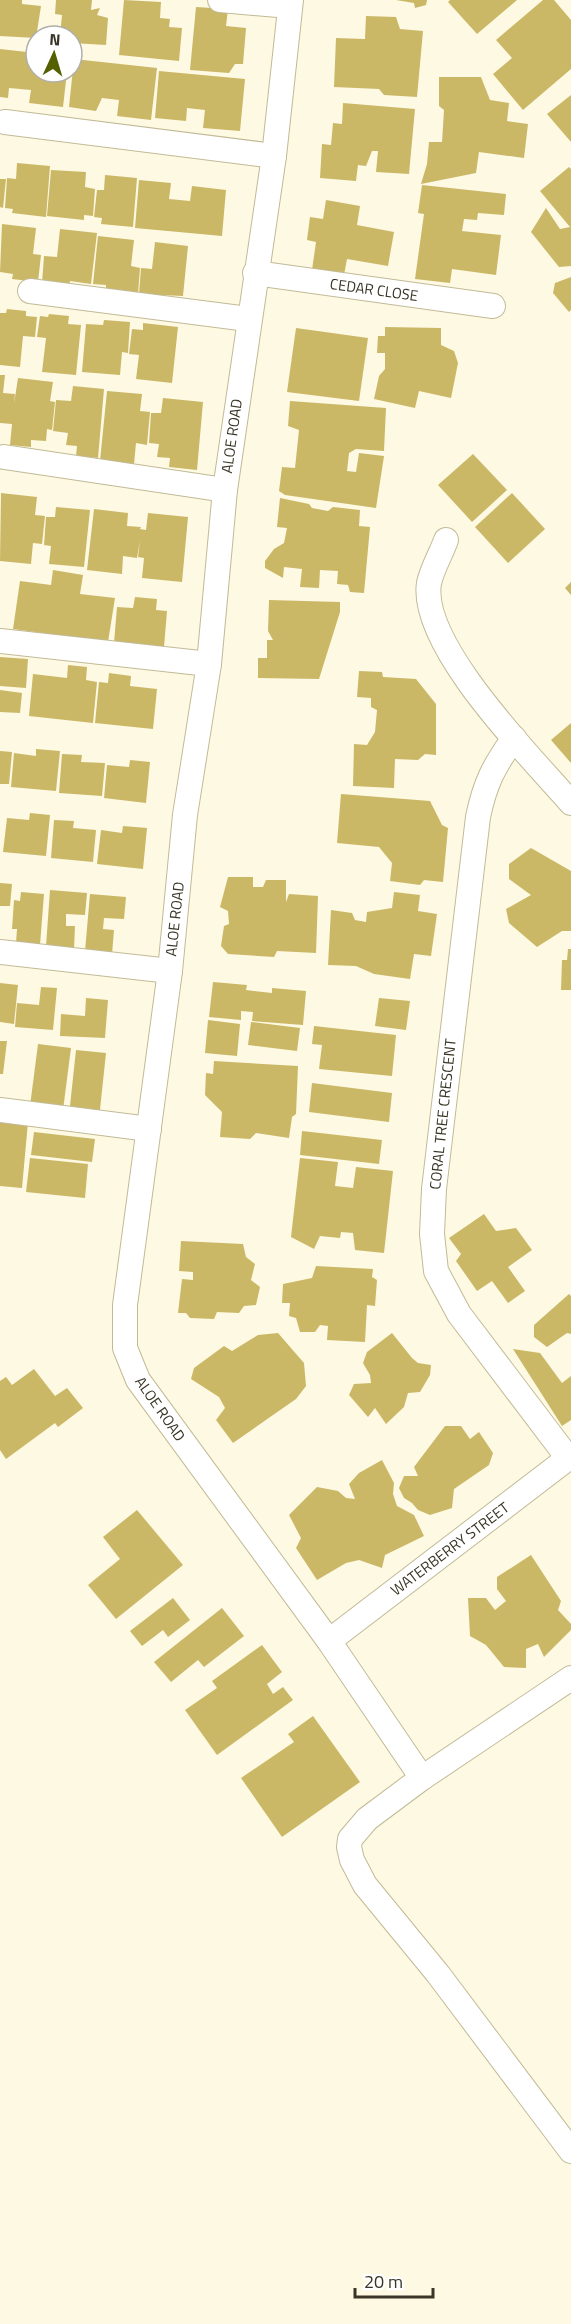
<svg xmlns="http://www.w3.org/2000/svg" width="571" height="2324" viewBox="0 0 571 2324" font-family="'Titillium Web',sans-serif">
<style>
.building{fill:#cbb866}
.lines{fill:none;stroke-linecap:round;stroke-linejoin:round}
.street-casing{stroke:#c2ba96;stroke-width:26}
.street{stroke:#fff;stroke-width:24}
.labels{text-anchor:middle;stroke-width:5;stroke-linejoin:round;paint-order:stroke}
.street-label{font-size:15px;fill:#393627;stroke:#fff}
</style>
<rect width="100%" height="100%" fill="#fef9e3"/>
<g class="building">
<path d="M0 0H22V4L41 6 36 38 0 36Z"/>
<path d="M56 0H92L91 10 100 8 97 15 108 18 106 45 72 43V36H60L62 15 55 14Z"/>
<path d="M124 0 161 2 160 18 170 19 169 27 182 28 179 61 119 55Z"/>
<path d="M396 0H427L426 5 415 8 414 3Z"/>
<path d="M450 0H517L477 34 448 2Z"/>
<path d="M543 0H554L571 20V69L523 110 493 74 512 58 496 40Z"/>
<path d="M196 7 228 9 226 26 246 28 243 64H235L229 73 190 70Z"/>
<path d="M366 16 396 17 400 29 423 31 417 97 384 95 379 89 334 87 336 38 365 39Z"/>
<path d="M0 49 36 53V72H67L63 107 29 103 31 90 9 88 8 98 0 97Z"/>
<path d="M74 59 157 68 151 120 117 116 119 100 102 98 96 111 69 107Z"/>
<path d="M159 71 245 79 240 131 203 128 205 110 187 108 186 121 155 118Z"/>
<path d="M439 77H481L490 100 509 103 507 121 528 124 524 158 479 152 476 173 421 184 427 164 429 142H442L444 110 439 106Z"/>
<path d="M571 95V142L547 114Z"/>
<path d="M343 103 415 109 409 174 376 172 378 151H372L366 166 358 165 356 181 320 178 322 144 331 145 333 123 342 124Z"/>
<path d="M17 163 50 166 46 217 12 213 13 209 5 208 7 178 16 179Z"/>
<path d="M569 167 571 169V266L559 267 531 232 546 208 560 229 570 227 540 191Z"/>
<path d="M51 170 86 172 85 187 95 189 93 216 84 215V220L47 216Z"/>
<path d="M105 175 137 178 133 227 101 224 102 218 94 217 97 190H104Z"/>
<path d="M0 179H6L3 208 0 207Z"/>
<path d="M139 180 171 183 169 199 190 201 192 186 226 190 222 236 135 228Z"/>
<path d="M422 185 506 194 504 215 478 213 477 220 464 219 462 231 501 235 496 275 452 269 450 283 415 279 424 214 418 213Z"/>
<path d="M326 200 360 206 357 225 394 232 388 266 347 259 344 275 312 270 316 242 307 240 310 217 323 219Z"/>
<path d="M2 224 36 228 33 254 41 255 38 282 12 279 13 274 0 272Z"/>
<path d="M60 229 97 233 91 284 70 281 69 288 42 283 44 256 57 257Z"/>
<path d="M98 236 134 240 131 266 140 268 138 294 106 291V285L93 284Z"/>
<path d="M155 242 188 246 183 296 139 294 141 268 152 269Z"/>
<path d="M571 277V310L569 312 553 293 555 283Z"/>
<path d="M7 309 26 311V316L37 317 35 337 23 336 20 367 0 365V313H6Z"/>
<path d="M49 314 69 316 68 324 81 325 76 375 42 372 46 338 37 337 40 316 48 317Z"/>
<path d="M104 320 130 322 128 353 122 352 120 375 82 372 86 324 103 325Z"/>
<path d="M143 323 178 327 172 383 136 379 139 355 129 354 132 329 143 330Z"/>
<path d="M385 327 441 328V345L454 351 458 363 451 398 419 391 415 408 374 399 379 376 385 369V353H377L378 336H385Z"/>
<path d="M296 328 368 338 359 401 287 392Z"/>
<path d="M0 375H5L3 393 15 394 14 404 18 378 53 382 50 401 55 402 52 430 47 429 46 441 31 440V447L10 445 12 424 0 423Z"/>
<path d="M73 386 104 389 98 458 76 456 77 446 66 445 68 433 53 431 56 400 71 401Z"/>
<path d="M107 391 142 394 140 411 150 412 147 445 136 443 134 464 100 461Z"/>
<path d="M163 398 203 402 197 470 169 467 170 458 157 457 159 444 149 443 151 413H161Z"/>
<path d="M290 401 386 408 384 451 356 449 349 453 347 471 356 472 359 453 384 456 376 508 285 495 279 491 282 467 295 468 299 430 288 426Z"/>
<path d="M473 454 507 490 472 522 438 485Z"/>
<path d="M1 493 37 497 35 515 45 516 42 544 33 543 31 564 0 561Z"/>
<path d="M512 493 545 529 508 563 475 527Z"/>
<path d="M280 498 309 504 312 508 328 511 333 507 360 510 359 526 370 527 364 593 350 592 348 585 337 584 338 571 320 570 319 588 300 587 302 569 284 567 283 578 265 568V561L274 549 284 543 287 528 277 527Z"/>
<path d="M56 507 90 510 84 567 49 564 51 546 44 545 46 517H55Z"/>
<path d="M94 509 128 513 127 526 141 527 140 529 146 530 148 513 188 517 182 582 142 578 144 558 138 557 140 540 137 558 123 556 122 574 87 570Z"/>
<path d="M53 570 83 575 80 594 115 598 108 642 13 629 20 581 51 585Z"/>
<path d="M571 582V595L565 588Z"/>
<path d="M135 597 157 599 156 610 167 611 164 647 114 643 117 607 133 608Z"/>
<path d="M269 600 340 602V612L319 679 258 678V658H267V640H273L268 631Z"/>
<path d="M0 657 28 659 26 688 0 686Z"/>
<path d="M68 665 87 667 86 680 97 682 93 723 29 716 33 674 67 678Z"/>
<path d="M359 671 382 672 383 677 416 679 436 704V755L425 754 418 760 395 759 394 788 353 786 354 744 367 745 375 732 377 710 371 707V698L357 697Z"/>
<path d="M109 673 131 676 130 686 157 689 153 729 95 723 99 682 108 683Z"/>
<path d="M0 690 22 693 20 713 0 712Z"/>
<path d="M571 723V763L551 740Z"/>
<path d="M36 749 60 751 56 791 11 787 14 753 36 756Z"/>
<path d="M0 751 12 752 9 784H0Z"/>
<path d="M62 754 82 755 81 762 105 763 102 796 59 793Z"/>
<path d="M130 760 150 762 146 803 104 798 107 765 129 767Z"/>
<path d="M341 794 430 801 442 825 448 828 443 882 424 880 420 885 390 881 392 863 379 847 337 843Z"/>
<path d="M30 813 50 815 46 856 3 852 7 818 29 820Z"/>
<path d="M54 820 74 821 73 828 96 830 93 862 51 858Z"/>
<path d="M123 826 147 828 143 869 97 864 101 830 122 833Z"/>
<path d="M531 848 571 871V931H562L537 947 509 923 506 909 531 895 509 879V864Z"/>
<path d="M228 877H253V887H263L266 880H286V902L289 894 318 896 316 953 277 951 274 957 228 954 221 946 224 926 229 924 228 911 220 907Z"/>
<path d="M0 883 12 884 10 906H0Z"/>
<path d="M50 890 87 893 85 915 66 914V926H75L74 949 46 946Z"/>
<path d="M21 892 44 894 40 945 16 943 17 929H12L14 900 20 901Z"/>
<path d="M394 892 420 895 418 911 437 914 431 956 414 954 410 979 374 974 356 966 328 965 331 910 352 913 355 920 366 922 367 912 392 908Z"/>
<path d="M90 894 126 897 124 919 104 918 103 929 114 930 112 954 85 951Z"/>
<path d="M568 949H571V990H561L562 960H567Z"/>
<path d="M213 982 247 985 246 990 272 993V988L306 991 303 1025 252 1021 253 1012 241 1011V1020L209 1017Z"/>
<path d="M0 983 18 985 14 1024 0 1022Z"/>
<path d="M41 987 57 988 53 1030 15 1027 17 1003 39 1005Z"/>
<path d="M86 998 108 1000 105 1038 60 1036 61 1014 85 1016Z"/>
<path d="M379 998 410 1001 406 1030 375 1026Z"/>
<path d="M208 1020 240 1024 237 1056 205 1053Z"/>
<path d="M251 1022 300 1028 297 1051 248 1045Z"/>
<path d="M314 1026 396 1035 392 1076 319 1069 322 1045 312 1044Z"/>
<path d="M0 1041H7L3 1074H0Z"/>
<path d="M38 1044 71 1048 63 1110 30 1106Z"/>
<path d="M76 1050 106 1053 99 1119 69 1115Z"/>
<path d="M214 1061 298 1066 296 1114 292 1117 289 1138 256 1133 250 1139 220 1137 222 1112 205 1095 206 1073 213 1074Z"/>
<path d="M312 1083 392 1093 389 1122 309 1112Z"/>
<path d="M0 1119 28 1122 22 1188 0 1186Z"/>
<path d="M302 1131 382 1140 379 1164 300 1155Z"/>
<path d="M34 1132 95 1139 92 1162 31 1155Z"/>
<path d="M30 1158 88 1164 85 1198 26 1192Z"/>
<path d="M300 1158 338 1162 335 1186 353 1188 356 1167 393 1171 384 1253 355 1250 353 1233 341 1232 340 1238 320 1236 314 1249 291 1237Z"/>
<path d="M484 1214 496 1231 516 1228 532 1250 508 1267 525 1291 508 1303 492 1281 477 1291 456 1261 461 1254 449 1238Z"/>
<path d="M181 1241 243 1244 246 1257 255 1264 251 1280 260 1287 256 1305 244 1306 239 1313 217 1312 214 1319 190 1318 186 1313H178L182 1279 193 1280V1272L179 1271Z"/>
<path d="M316 1266 373 1269 372 1277 377 1280 375 1306 367 1305 365 1342 327 1340 328 1326 320 1325 315 1332H300L296 1318 289 1316 290 1303H282L283 1284 312 1278Z"/>
<path d="M569 1294 571 1296V1334L567 1333 547 1347 534 1337V1325Z"/>
<path d="M278 1333 304 1363 306 1386 296 1399 233 1443 216 1420 225 1408 219 1397 191 1379 194 1368 224 1346 232 1351 258 1335Z"/>
<path d="M392 1333 412 1358 418 1363 431 1365 430 1375 420 1392 408 1393 404 1407 386 1424 375 1408 368 1417 349 1395 354 1384 371 1383 370 1375 363 1363 367 1352Z"/>
<path d="M513 1349 540 1353 562 1383 571 1376V1420L562 1426Z"/>
<path d="M34 1369 55 1396 67 1388 83 1408 58 1427 55 1423 6 1459 0 1450V1381L6 1377 12 1385Z"/>
<path d="M445 1426H461L470 1439 479 1432 493 1453 489 1465 454 1489 452 1508 430 1515 418 1510 412 1503 404 1498 399 1488 404 1476H418L414 1467Z"/>
<path d="M382 1460 394 1483 393 1494 397 1506 414 1515 424 1536 385 1555 382 1568 359 1560 346 1563 317 1580 296 1548 301 1538 289 1515 317 1487 338 1491 346 1498 355 1499 349 1484 359 1473Z"/>
<path d="M137 1510 183 1565 116 1619 88 1585 120 1559 103 1537Z"/>
<path d="M531 1555 561 1601 558 1610 571 1624V1630L544 1657 538 1644 526 1649V1668L504 1667 486 1645 470 1636 468 1598H486L495 1610 506 1601 497 1589V1577Z"/>
<path d="M173 1598 190 1620 168 1637 163 1630 142 1646 130 1631Z"/>
<path d="M222 1608 244 1636 204 1667 198 1660 171 1682 154 1662Z"/>
<path d="M262 1645 282 1672 267 1684 273 1694 283 1687 293 1700 217 1755 185 1710 217 1688 212 1681Z"/>
<path d="M313 1716 360 1782 282 1837 241 1778 294 1742 288 1734Z"/>
</g>
<g class="lines">
<g class="street-casing">
<g id="street">
<path d="M220 0 290 6"/>
<path d="M291 0 274 156 225 490 209 664 185 815 170 971 125 1305V1348L138 1380 329 1641 422 1778"/>
<path d="M5 122 274 156"/>
<path d="M255 273 493 306"/>
<path d="M30 291 248 319"/>
<path d="M4 457 225 490"/>
<path d="M446 540C441 554 432 569 429 583 419 645 532 758 571 803"/>
<path d="M0 641 209 664"/>
<path d="M514 738C494 766 485 783 478 817L434 1189 432 1234 436 1271 459 1314 568 1458"/>
<path d="M0 952 170 971"/>
<path d="M0 1110 149 1129"/>
<path d="M329 1641 571 1456"/>
<path d="M571 1678 422 1778 367 1819 350 1839 349 1847 352 1860 365 1885 438 1974 571 2151"/>
</g>
</g>
<use href="#street" class="street"/>
</g>
<g class="labels">
<g class="street-label">
<text transform="translate(374 290) rotate(8)" y="5">CEDAR CLOSE</text>
<text transform="translate(232 436) rotate(-82)" y="5">ALOE ROAD</text>
<text transform="translate(175 919) rotate(-84)" y="5">ALOE ROAD</text>
<text transform="translate(443 1114) rotate(-84)" y="5">CORAL TREE CRESCENT</text>
<text transform="translate(160 1409) rotate(55)" y="5">ALOE ROAD</text>
<text transform="translate(450 1549) rotate(-37)" y="5">WATERBERRY STREET</text>
</g>
</g>
<g transform="translate(54 54) rotate(4)"><circle r="28" fill="#ffffff" stroke="#b0afa9" stroke-width="1.5"/>
<path d="M0-4.5L10 22L0 15L-10 22Z" fill="#556101"/>
<text y="-9" font-size="16" font-weight="bold" text-anchor="middle" fill="#393627">N</text>
</g>
<path d="M355 2288v9h78v-9" fill="none" stroke="#393627" stroke-width="3"/>
<text x="364" y="2288" font-size="18" fill="#393627" stroke="#ffffff" stroke-width="4.5" paint-order="stroke">20 m</text>
</svg>
